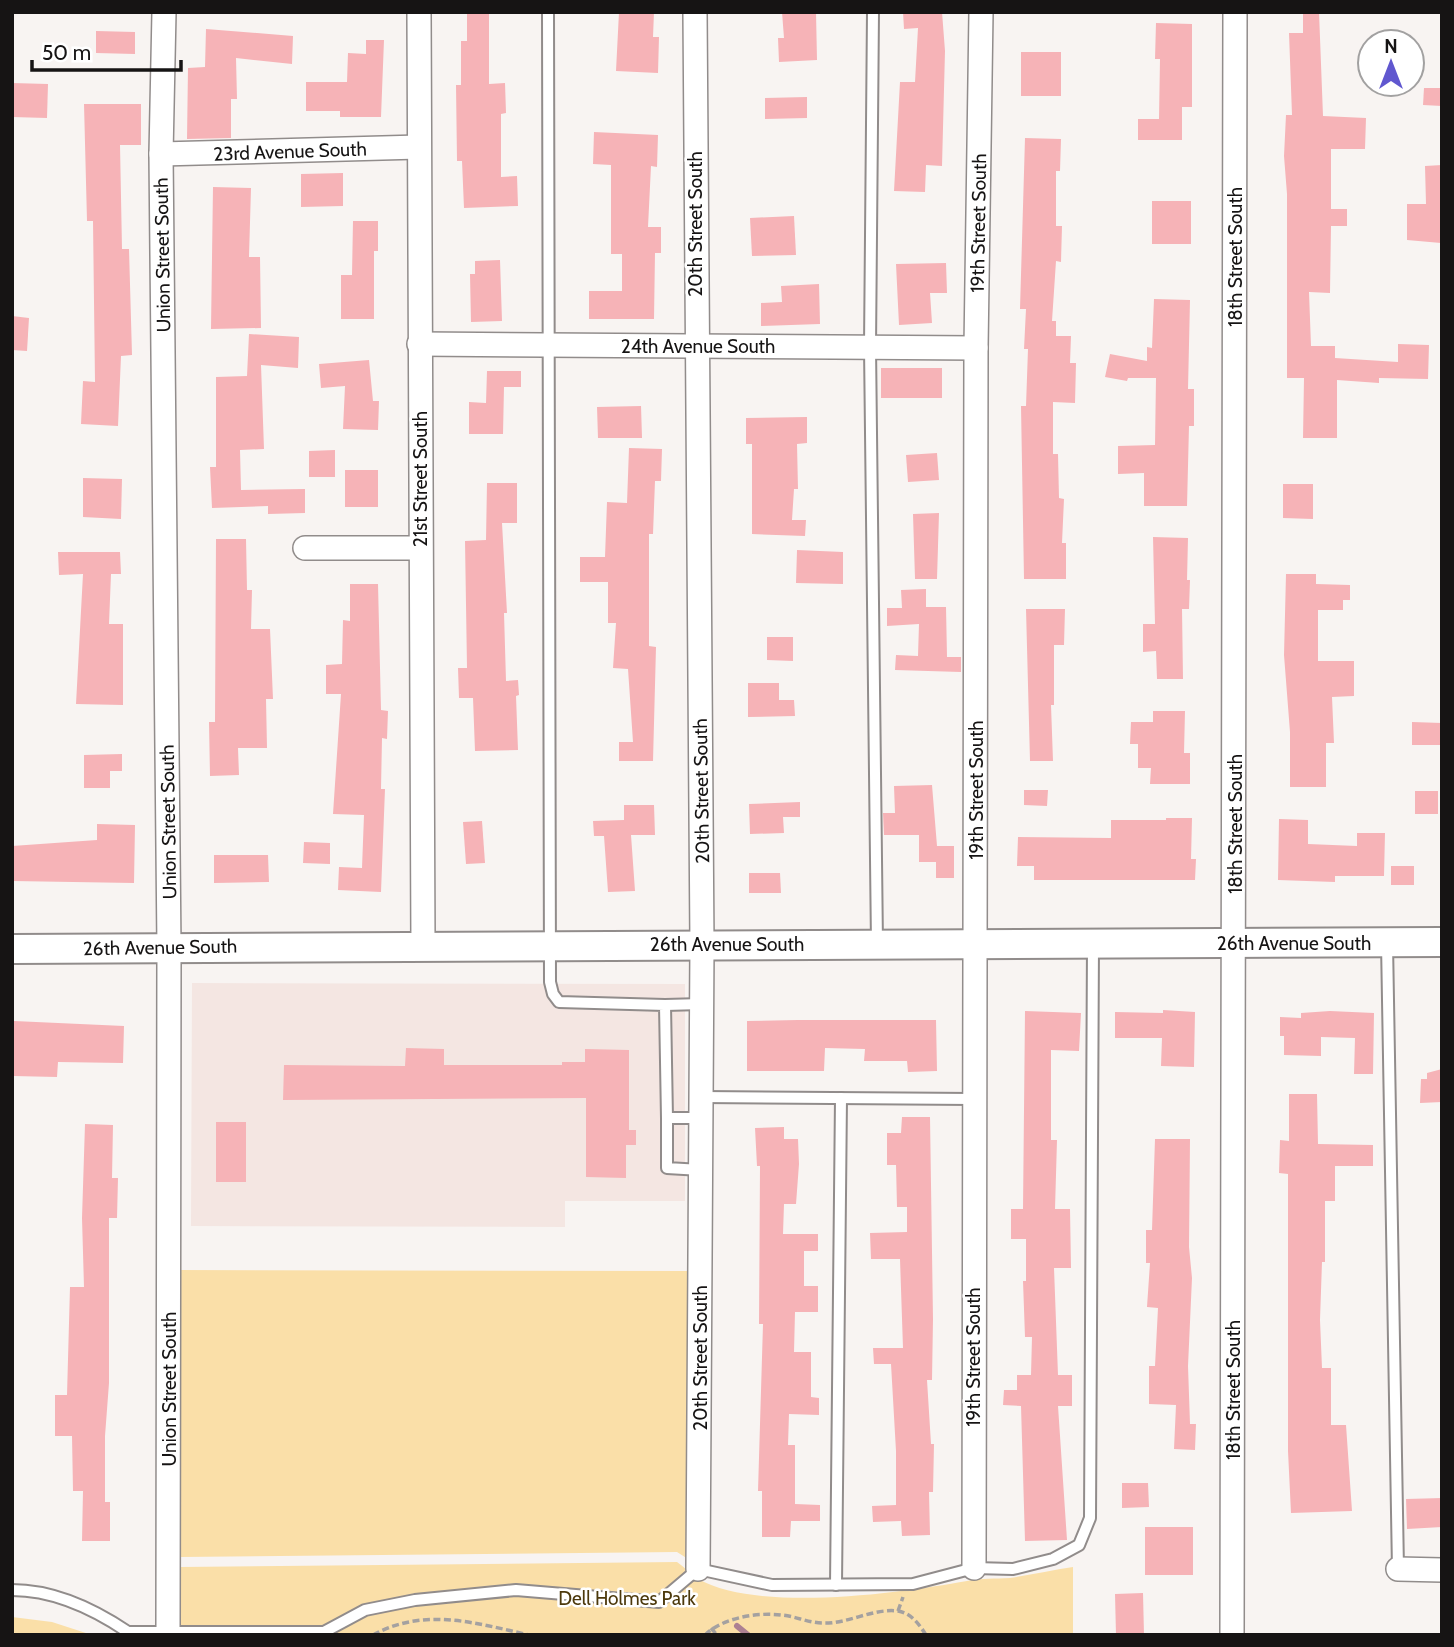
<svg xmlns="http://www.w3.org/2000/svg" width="1454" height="1647" viewBox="0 0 1454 1647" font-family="Cabin,sans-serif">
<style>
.built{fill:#f4e6e2}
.green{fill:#fadfa8}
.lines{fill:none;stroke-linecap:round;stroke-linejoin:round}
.stream{stroke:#ac8092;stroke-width:6}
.building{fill:#f6b3b7}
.service-casing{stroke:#918c8b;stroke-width:14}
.minor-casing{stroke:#918c8b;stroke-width:26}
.tertiary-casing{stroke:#918c8b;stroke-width:32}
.path{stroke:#a4a1a0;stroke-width:3.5;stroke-dasharray:7 3.5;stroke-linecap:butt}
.service{stroke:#fff;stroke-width:10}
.minor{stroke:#fff;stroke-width:23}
.tertiary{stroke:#fff;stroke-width:28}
.labels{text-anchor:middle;stroke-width:5;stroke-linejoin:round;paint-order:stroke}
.street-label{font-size:19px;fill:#161414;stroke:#fff}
.park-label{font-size:19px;fill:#4c390c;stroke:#fff}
</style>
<rect width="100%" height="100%" fill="#f8f4f2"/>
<path class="built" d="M192 983 685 984V1201H565V1227L191 1226Z"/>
<g class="green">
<path d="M175 1270 690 1271 688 1559 677 1552 180 1557 177 1560Z"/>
<path d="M677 1562C684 1567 691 1574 698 1579 759 1613 900 1593 967 1581 981 1578 996 1579 1010 1578 1031 1575 1052 1570 1073 1567V1635H180V1567Z"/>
<path d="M12 1617 52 1622 92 1635H12Z"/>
</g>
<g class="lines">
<path class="stream" d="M737 1626 748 1635"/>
</g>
<g class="building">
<path d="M467 12H489V84L505 83 506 113 501 114V177L517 176 518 206 464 208 462 161H457L456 85H461V41H467Z"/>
<path d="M619 12H654L653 37H659L658 73 616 71Z"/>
<path d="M782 12H816L817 60 779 62 778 38H784Z"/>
<path d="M903 12H942L945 51 942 166 926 165 925 192 894 191 900 82H915L918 28 904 29Z"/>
<path d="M1303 12H1319L1323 116 1366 118 1365 149H1331V209H1347V226H1331L1330 293 1309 292 1311 346H1335V358L1398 362V344L1429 345 1428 379 1379 378V383L1337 380V438H1303L1304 378H1287V194L1284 156 1286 115H1292L1289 33H1303Z"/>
<path d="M1156 23 1192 24V107H1182V140H1138V119H1159L1160 59H1155Z"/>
<path d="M206 29 293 36 292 64 236 58 237 99H231V138L187 139 188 68 205 67Z"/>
<path d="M96 31 135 32V54L96 53Z"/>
<path d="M366 40H384L381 117H340V111H306V82H347L348 53 366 54Z"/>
<rect x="1021" y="52" width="40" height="44"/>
<path d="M12 83 48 84 47 118 12 117Z"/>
<path d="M1424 88H1442V106L1423 105Z"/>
<path d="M807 97V118L765 119V98Z"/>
<path d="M84 104H141V145H120L122 249H129L132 355 121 356 118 426 81 424 83 381 95 382 93 221H87Z"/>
<path d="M594 132 658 135 657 167 651 166 648 227H661V253H655L654 319H589V291H622V254H611V165L593 164Z"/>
<path d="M1025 138 1061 139 1060 171H1056V226H1062L1061 262 1056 261 1052 321H1056V336H1071L1070 363H1076L1075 403 1053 402V454H1058L1059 498 1064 499 1062 543H1066V579H1024L1021 406H1026L1028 349H1024L1026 309H1020Z"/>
<path d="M1442 165 1441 243 1407 240V204H1426L1425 166Z"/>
<path d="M343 173V206L301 207V174Z"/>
<path d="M213 187 251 188 249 257H260L261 328 211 329Z"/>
<rect x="1152" y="201" width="39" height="43"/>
<path d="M794 216 796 255 752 256 750 218Z"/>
<path d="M353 221H378V251H374V319H341V275H352Z"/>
<path d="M500 260 502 321 471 322 470 274H475V261Z"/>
<path d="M946 263 947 293H930L932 323 899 325 896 264Z"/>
<path d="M819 284 820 324 761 326V303L782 302 781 286Z"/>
<path d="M1154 299 1190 300 1188 389H1194V426H1189L1187 506H1144V473L1118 474V446L1155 445 1156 378H1128L1127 381 1105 377 1110 354 1147 361V347L1152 348Z"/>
<path d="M12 316 29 318 27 351 12 350Z"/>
<path d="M249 334 299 337 298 368 261 365 264 449 240 450 241 490 305 489V513L268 514V506L212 508 210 467H216V377L247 376Z"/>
<path d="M369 360 373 401H379L378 430 343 429 345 386 321 388 319 364Z"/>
<rect x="881" y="368" width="61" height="30"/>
<path d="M487 371H521V387H504L503 434H469V402L486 403Z"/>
<path d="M641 406 642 438H598L597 407Z"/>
<path d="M807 417V443L797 444 798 489H794L792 520H806L805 536 752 534V444H746V418Z"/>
<path d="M629 448 662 449 661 481H655L653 534H649V646L656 647 653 761H619V742H633L628 669 613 668 616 623H608V582H580V557H605L607 502 627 503Z"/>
<path d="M335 450V477H309V451Z"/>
<path d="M937 453 939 480 908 482 906 455Z"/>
<rect x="345" y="470" width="33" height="37"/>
<path d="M83 478 122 479 121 519 83 517Z"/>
<path d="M487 483H517V523H502L507 613H504L506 681 518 680 519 695 516 696 518 750 475 751 473 698H459L458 668H467L465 541 486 540Z"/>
<path d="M1283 484H1313V519L1283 518Z"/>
<path d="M939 513 937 579H915L913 514Z"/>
<path d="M1153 537 1188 538 1187 580H1190L1189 609H1182L1183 679H1157L1156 651 1143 652V624H1155Z"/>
<path d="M216 539H246L247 590H252L251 629H270L273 699H266L267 748H238L239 775 210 776 209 722H215Z"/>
<path d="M797 550 843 552V584L796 583Z"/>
<path d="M58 552H120L121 574H111L109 624H123V705L76 704 83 574 59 575Z"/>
<path d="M1286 574H1316V584L1350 585V600H1343V610H1318V661H1354V696L1332 697 1334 743H1326V787H1290V732L1284 655Z"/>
<path d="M350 584H378L381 710 388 711 387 739 382 738 381 789H385L381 892 338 890 339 867 362 868 364 815 333 814 341 694H326V665L342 664 343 620 350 621Z"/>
<path d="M926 589V607H946L947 657H961V672L895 670 896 655 918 656 919 624 887 626V608H902L901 590Z"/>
<path d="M1026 609H1065L1064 645H1054V705H1051L1053 761H1030Z"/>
<path d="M767 637H793V661L767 660Z"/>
<path d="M748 683H779V700H794L795 716 748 717Z"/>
<path d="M1153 711H1185L1184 753H1190V784H1150L1151 768H1138V744H1130L1131 722H1153Z"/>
<path d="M1412 722 1442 723V745H1412Z"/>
<path d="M122 754V771H110V788H84V755Z"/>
<path d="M932 785 937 846H954V878H936V862H919V835H884L883 813H895L894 786Z"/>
<path d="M1024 790H1048L1047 806 1024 805Z"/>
<rect x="1415" y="791" width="23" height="23"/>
<path d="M800 802V817H783L784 833 750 834 749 804Z"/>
<path d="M624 805H654L655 835H631L635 891 608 892 604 836H594L593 821 624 820Z"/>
<path d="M1166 818H1192L1191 859H1196L1195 880H1034V866H1017L1018 837 1111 838V820H1166Z"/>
<path d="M1279 819 1308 820V844L1357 846V833H1385L1384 876H1335V882L1278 880Z"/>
<path d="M482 821 485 863 466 864 463 822Z"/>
<path d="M97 824 135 825 134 883 12 881V846L97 840Z"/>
<path d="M304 842 330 843V864L303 863Z"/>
<path d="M214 855H268L269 882 214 883Z"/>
<rect x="1391" y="866" width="23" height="19"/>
<path d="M749 873H780L781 893H749Z"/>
<path d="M1163 1010 1195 1012 1194 1067 1161 1066 1162 1038H1115V1012L1163 1013Z"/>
<path d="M1025 1011 1081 1013 1079 1051 1051 1050V1140H1057L1055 1209H1070L1071 1268H1054L1058 1375H1072V1406H1058L1067 1540 1025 1541 1021 1406 1003 1405 1004 1390H1017V1375H1031L1032 1337H1025L1023 1281H1026V1239H1011V1209H1023Z"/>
<path d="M1330 1011 1374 1013 1373 1074H1354L1355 1038 1321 1037V1056L1284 1055V1036H1280V1017L1301 1018V1013Z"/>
<path d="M798 1020H936L937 1071 908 1072 907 1061H864L865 1049 825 1048 824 1071H747V1021Z"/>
<path d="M14 1021 124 1026 123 1063 58 1062 57 1077 13 1076Z"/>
<path d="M406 1048 444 1049V1065H562V1062H585V1049L629 1050V1130H636V1145H626V1178L586 1177V1098L283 1100 284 1065 405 1066Z"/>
<path d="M1442 1069V1102L1420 1103 1421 1079H1427V1073Z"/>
<path d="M1289 1094H1317L1318 1144 1373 1145V1166H1335V1201H1325V1262H1322L1320 1320 1322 1368H1331V1425H1346L1352 1511 1291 1513 1288 1451V1174L1279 1173 1280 1140 1289 1141Z"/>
<path d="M902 1117H930L933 1319 932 1380H927L931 1444H934L933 1492H929L930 1535 902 1536 901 1521 873 1522 872 1506 896 1505V1451L891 1364H874L873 1348H903L900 1259H871L870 1233 907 1232V1207H897L896 1165H887V1133H901Z"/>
<rect x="216" y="1122" width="30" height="60"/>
<path d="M85 1124 113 1125 112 1178H118L117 1218H109V1383L105 1436V1502H110V1541H82L83 1491H73L72 1436H55V1395H67L70 1287H84L82 1218Z"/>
<path d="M784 1127V1139H798L799 1164 796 1204H784L783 1234H818V1251H804V1286H818V1312H795L794 1352H811V1397L819 1398V1415L789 1414 788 1445H795V1504L820 1505V1521H791L790 1537H762V1491H758L763 1324H759L760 1166H757L755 1128Z"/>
<path d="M1155 1139H1190L1189 1247 1192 1278 1188 1366 1190 1424H1196L1195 1450 1174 1449 1176 1405 1149 1404V1366H1155L1158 1308 1147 1307 1150 1263H1146V1230H1152Z"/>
<path d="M1122 1483H1148L1149 1507 1122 1508Z"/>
<path d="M1442 1498V1527L1407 1529 1406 1499Z"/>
<rect x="1145" y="1527" width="48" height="48"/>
<path d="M1143 1593 1144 1635H1116L1115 1594Z"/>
</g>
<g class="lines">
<g class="service-casing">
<g id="service">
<path d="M548 12 550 982 553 994 559 1002 665 1005 667 1118H701"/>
<path d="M873 12 870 347 877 944"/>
<path d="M1387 943 1398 1569"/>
<path d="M665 1005 702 1004"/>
<path d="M701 1097 974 1099"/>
<path d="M667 1118V1168L701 1170"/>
<path d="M836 1585 841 1098"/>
<path d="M12 1590C54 1590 94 1609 128 1632H324L365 1610 415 1600 516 1590 659 1602 698 1569 772 1585 913 1584 974 1568 1013 1569 1053 1559 1079 1545 1090 1518 1093 944"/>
</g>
</g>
<g class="minor-casing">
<g id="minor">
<path d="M164 12 161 154 169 948 168 1632"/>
<path d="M419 12 423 946"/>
<path d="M695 12 702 945 698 1569"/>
<path d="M161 154 419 147"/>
<path d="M419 344 976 348"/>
<path d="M305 548H420"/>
<path d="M974 1568 976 348 981 12"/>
<path d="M1398 1569 1442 1570"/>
<path d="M1232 1635 1235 12"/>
</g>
</g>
<g class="tertiary-casing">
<path id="tertiary" d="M12 949 1442 942"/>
</g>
<g class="path">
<path d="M898 1611 903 1597"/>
<path d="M711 1628 717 1635"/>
<path d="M373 1635C424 1607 476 1623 529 1635"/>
<path d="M705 1635C722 1618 757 1612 781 1615 795 1616 809 1623 823 1623 848 1624 873 1608 898 1611 911 1613 919 1624 926 1635"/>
</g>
<use href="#service" class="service"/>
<use href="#minor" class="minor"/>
<use href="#tertiary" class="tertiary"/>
</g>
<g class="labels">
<g class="street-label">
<text transform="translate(290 151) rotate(-2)" y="7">23rd Avenue South</text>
<text transform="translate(978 223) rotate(-89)" y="7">19th Street South</text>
<text transform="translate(695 224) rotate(-90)" y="7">20th Street South</text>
<text transform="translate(162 255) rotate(-91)" y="7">Union Street South</text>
<text transform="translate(1235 257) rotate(-90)" y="7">18th Street South</text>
<text x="698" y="353">24th Avenue South</text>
<text transform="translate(420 479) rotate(-90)" y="7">21st Street South</text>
<text transform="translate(976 790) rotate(-90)" y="7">19th Street South</text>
<text transform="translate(701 791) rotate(-91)" y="7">20th Street South</text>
<text transform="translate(168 822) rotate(-91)" y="7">Union Street South</text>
<text transform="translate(1235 824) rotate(-90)" y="7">18th Street South</text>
<text x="1294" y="950">26th Avenue South</text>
<text x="727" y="951">26th Avenue South</text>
<text transform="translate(160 947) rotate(-1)" y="7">26th Avenue South</text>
<text transform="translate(973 1357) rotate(-90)" y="7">19th Street South</text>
<text transform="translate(700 1358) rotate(-90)" y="7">20th Street South</text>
<text transform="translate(169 1389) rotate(-90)" y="7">Union Street South</text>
<text transform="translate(1233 1390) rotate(-90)" y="7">18th Street South</text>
</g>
<g class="park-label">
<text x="627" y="1605">Dell Holmes Park</text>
</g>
</g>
<rect width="1454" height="1647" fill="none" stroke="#161414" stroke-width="28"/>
<g transform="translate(1391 63)"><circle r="33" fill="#ffffff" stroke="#a2a1a1" stroke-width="2"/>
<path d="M0-5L12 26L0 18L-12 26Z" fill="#6057cf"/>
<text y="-10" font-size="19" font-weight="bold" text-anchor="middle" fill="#161414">N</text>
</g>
<path d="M32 60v10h149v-10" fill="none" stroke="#161414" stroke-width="3.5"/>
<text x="42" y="60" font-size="21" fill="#161414" stroke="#ffffff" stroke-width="5" paint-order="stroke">50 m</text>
</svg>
